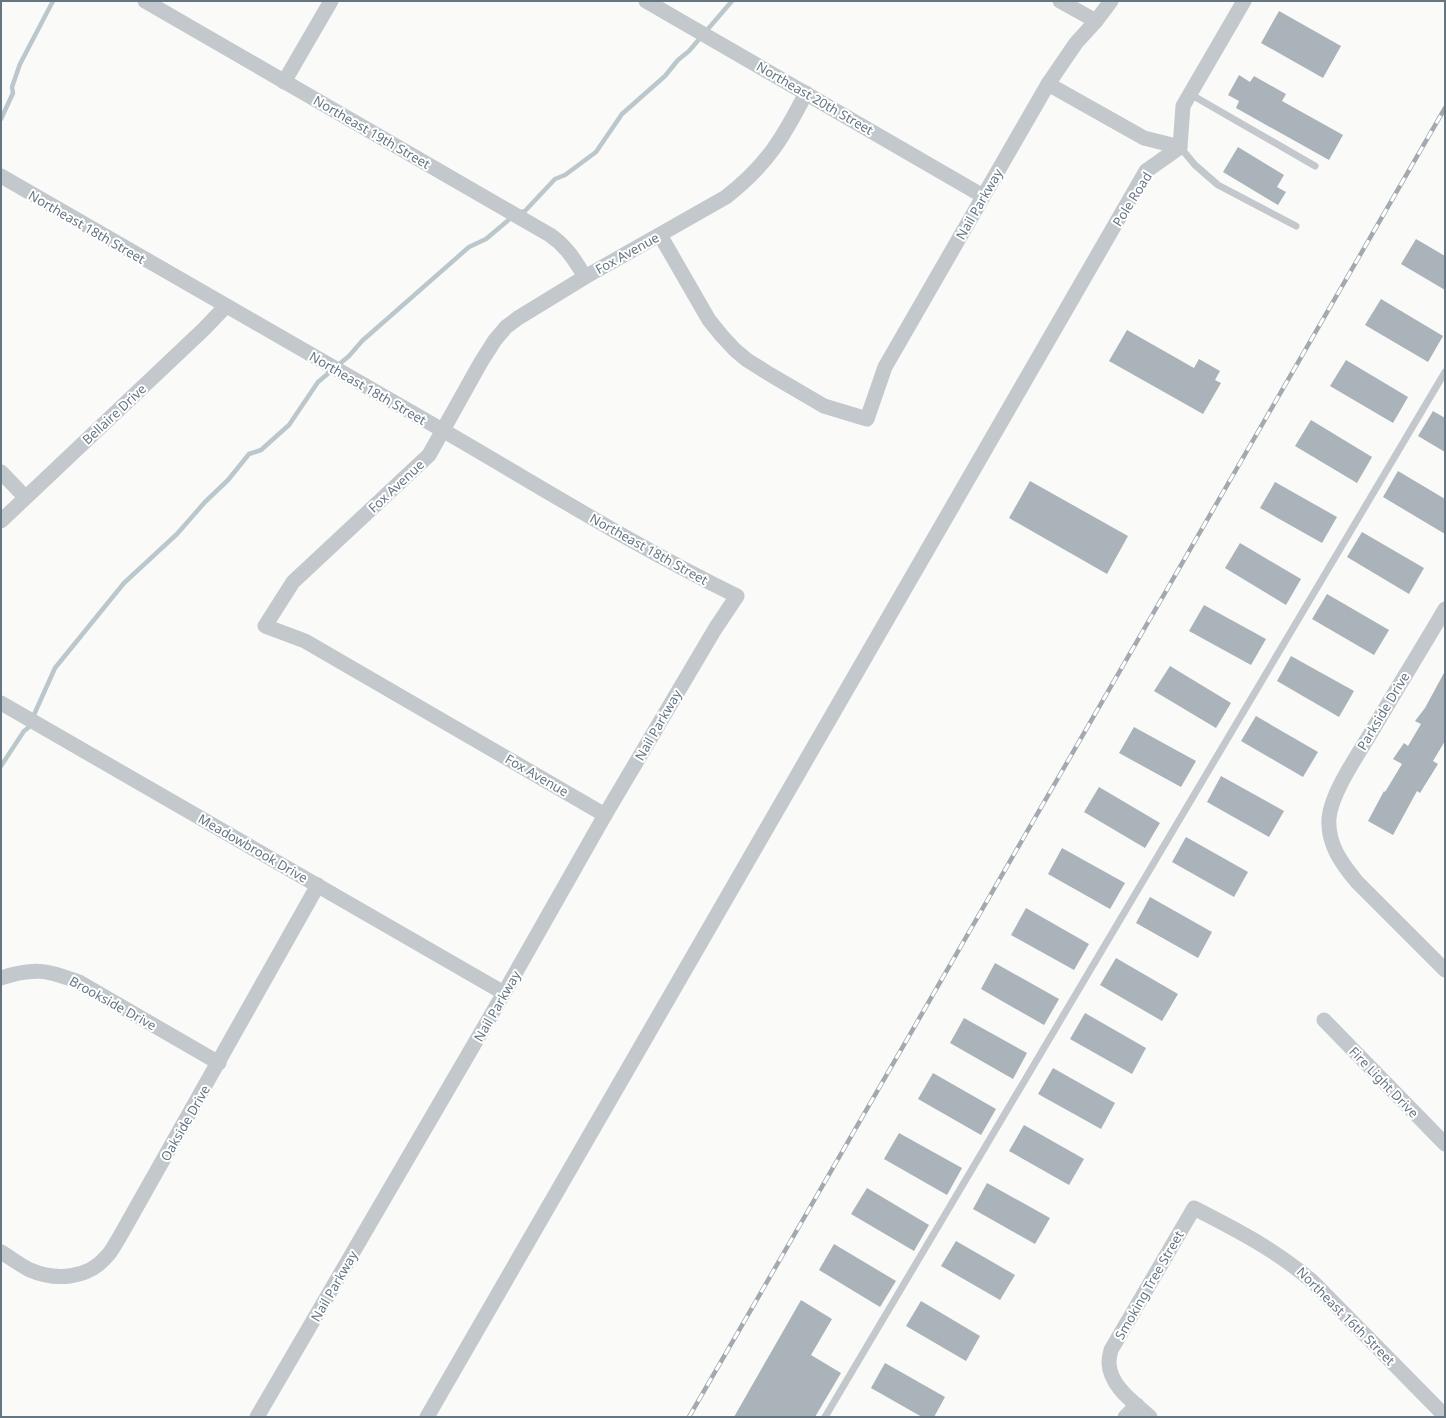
<svg xmlns="http://www.w3.org/2000/svg" width="1446" height="1418" viewBox="0 0 1446 1418" font-family="'Noto Sans',sans-serif">
<style>
.lines{fill:none;stroke-linecap:round;stroke-linejoin:round}
.stream{stroke:#bbc7cb;stroke-width:4.5}
.building{fill:#aab3b9}
.lane{stroke:#c3c8cc;stroke-width:7}
.street{stroke:#c3c8cc;stroke-width:15}
.rail-casing{stroke:#a2aab0;stroke-width:4.5}
.rail{stroke:#fff;stroke-width:3;stroke-dasharray:9;stroke-linecap:butt}
.labels{text-anchor:middle;stroke-width:4;stroke-linejoin:round;paint-order:stroke}
.street-label{font-size:13px;fill:#657683;stroke:#fff}
</style>
<rect width="100%" height="100%" fill="#fafaf8"/>
<g class="lines">
<g class="stream">
<path d="M1 119 13 93 12 87 20 64 53 1"/>
<path d="M518 213 525 211 555 179 565 175 596 152 622 114 665 76 678 60 689 51 732 1"/>
<path d="M1 766 24 731 28 728 55 668 124 583 177 534 205 502 228 480 249 454 261 450 289 425 318 382 349 356 362 341 469 247 486 239 512 217"/>
</g>
</g>
<g class="building">
<path d="M1279 11 1341 46 1323 78 1261 43Z"/>
<path d="M1239 75 1250 82 1254 76 1286 94 1282 101 1343 135 1329 160 1236 108 1239 101 1228 95Z"/>
<path d="M1238 147 1284 175 1277 187 1286 192 1278 205 1223 172Z"/>
<path d="M1416 239 1445 256V290L1401 264Z"/>
<path d="M1381 299 1443 336 1428 362 1365 325Z"/>
<path d="M1127 330 1194 368 1199 359 1220 371 1215 380 1221 383 1203 414 1109 361Z"/>
<path d="M1346 360 1408 397 1393 423 1330 386Z"/>
<path d="M1433 411 1445 418V452L1418 436Z"/>
<path d="M1311 420 1372 457 1357 483 1295 446Z"/>
<path d="M1398 471 1445 499V534L1383 497Z"/>
<path d="M1030 481 1128 536 1107 574 1009 518Z"/>
<path d="M1275 482 1337 517 1322 543 1260 508Z"/>
<path d="M1362 532 1424 568 1409 594 1347 557Z"/>
<path d="M1240 543 1301 579 1286 605 1225 568Z"/>
<path d="M1327 594 1389 630 1374 655 1312 619Z"/>
<path d="M1204 605 1266 639 1251 665 1189 631Z"/>
<path d="M1291 656 1354 691 1339 717 1277 681Z"/>
<path d="M1170 666 1231 703 1216 728 1154 691Z"/>
<path d="M1445 671V741L1433 761 1438 764 1420 793 1417 791 1393 835 1368 821 1384 791 1385 792 1402 764 1393 759 1404 743 1408 746 1421 724 1415 721 1425 708Z"/>
<path d="M1256 716 1318 752 1303 777 1241 741Z"/>
<path d="M1134 727 1196 761 1181 787 1119 753Z"/>
<path d="M1221 776 1284 811 1269 837 1207 802Z"/>
<path d="M1099 787 1160 823 1145 848 1084 812Z"/>
<path d="M1186 837 1248 872 1234 897 1172 862Z"/>
<path d="M1062 848 1125 883 1110 909 1048 874Z"/>
<path d="M1150 897 1212 932 1198 958 1136 923Z"/>
<path d="M1026 908 1089 944 1074 970 1011 935Z"/>
<path d="M1116 958 1178 994 1162 1021 1100 985Z"/>
<path d="M995 963 1059 999 1044 1025 981 989Z"/>
<path d="M1085 1013 1146 1048 1132 1074 1070 1039Z"/>
<path d="M964 1018 1027 1053 1013 1079 950 1043Z"/>
<path d="M1053 1068 1115 1103 1101 1129 1038 1094Z"/>
<path d="M933 1073 996 1109 981 1135 918 1099Z"/>
<path d="M1024 1125 1084 1159 1069 1185 1009 1151Z"/>
<path d="M899 1133 962 1168 947 1195 884 1159Z"/>
<path d="M987 1183 1050 1218 1035 1244 973 1209Z"/>
<path d="M867 1188 929 1225 914 1251 851 1214Z"/>
<path d="M956 1241 1015 1275 1000 1300 941 1266Z"/>
<path d="M834 1244 896 1281 880 1307 819 1270Z"/>
<path d="M801 1300 832 1319 811 1355 841 1373 815 1417H734Z"/>
<path d="M921 1301 980 1336 966 1361 906 1326Z"/>
<path d="M885 1363 945 1397 934 1417H922L871 1388Z"/>
</g>
<g class="lines">
<g class="lane">
<path d="M1190 94 1315 166"/>
<path d="M1180 147 1195 165 1218 185 1296 226"/>
<path d="M825 1417 1445 372"/>
</g>
<g class="street">
<path d="M145 1 550 235C566 246 575 260 585 277"/>
<path d="M646 1 983 196"/>
<path d="M1060 1 1096 21"/>
<path d="M284 82 331 1"/>
<path d="M1048 84 1144 138 1180 147"/>
<path d="M1 176C148 262 297 345 444 431 541 487 636 547 737 596L715 629 605 815 504 993 257 1417"/>
<path d="M660 235 709 320 722 336 735 350 747 360 771 375 824 406 867 419 885 367 1048 84 1076 43 1096 21 1111 1"/>
<path d="M1 472 25 497"/>
<path d="M1 521 204 329 226 306"/>
<path d="M1445 609C1421 650 1396 690 1372 731 1359 753 1331 793 1329 818 1327 844 1342 864 1357 882L1445 970"/>
<path d="M1 703 504 993"/>
<path d="M605 815 305 641 265 626 293 582 429 455 481 362 495 340 506 327 518 318 585 277 726 197C767 165 783 138 806 93"/>
<path d="M1 978C34 967 47 970 79 982L219 1063"/>
<path d="M1324 1020 1445 1144"/>
<path d="M1 1252C11 1258 20 1265 30 1270 56 1281 88 1279 107 1256 112 1251 115 1244 119 1238L318 885"/>
<path d="M427 1417 1146 171 1180 147 1183 106 1244 1"/>
<path d="M1125 1417 1137 1405"/>
<path d="M1150 1417C1135 1403 1110 1387 1109 1363 1109 1359 1110 1354 1111 1350L1194 1208C1237 1230 1276 1250 1313 1282L1445 1416"/>
</g>
<g class="rail-casing">
<path id="rail" d="M689 1417 1445 108"/>
</g>
<use href="#rail" class="rail"/>
</g>
<g class="labels">
<g class="street-label">
<text transform="translate(815 98) rotate(30)" y="5">Northeast 20th Street</text>
<text transform="translate(372 132) rotate(30)" y="5">Northeast 19th Street</text>
<text transform="translate(1132 199) rotate(-58)" y="5">Pole Road</text>
<text transform="translate(979 204) rotate(-60)" y="5">Nail Parkway</text>
<text transform="translate(87 227) rotate(30)" y="5">Northeast 18th Street</text>
<text transform="translate(627 253) rotate(-29)" y="5">Fox Avenue</text>
<text transform="translate(368 388) rotate(30)" y="5">Northeast 18th Street</text>
<text transform="translate(114 414) rotate(-43)" y="5">Bellaire Drive</text>
<text transform="translate(396 486) rotate(-43)" y="5">Fox Avenue</text>
<text transform="translate(649 549) rotate(29)" y="5">Northeast 18th Street</text>
<text transform="translate(1383 711) rotate(-59)" y="5">Parkside Drive</text>
<text transform="translate(658 725) rotate(-60)" y="5">Nail Parkway</text>
<text transform="translate(537 775) rotate(30)" y="5">Fox Avenue</text>
<text transform="translate(253 848) rotate(30)" y="5">Meadowbrook Drive</text>
<text transform="translate(113 1003) rotate(29)" y="5">Brookside Drive</text>
<text transform="translate(497 1006) rotate(-60)" y="5">Nail Parkway</text>
<text transform="translate(1384 1082) rotate(46)" y="5">Fire Light Drive</text>
<text transform="translate(185 1123) rotate(-60)" y="5">Oakside Drive</text>
<text transform="translate(1149 1285) rotate(-60)" y="5">Smoking Tree Street</text>
<text transform="translate(334 1286) rotate(-60)" y="5">Nail Parkway</text>
<text transform="translate(1346 1316) rotate(45)" y="5">Northeast 16th Street</text>
</g>
</g>
<rect width="1446" height="1418" fill="none" stroke="#657683" stroke-width="4"/>
</svg>
